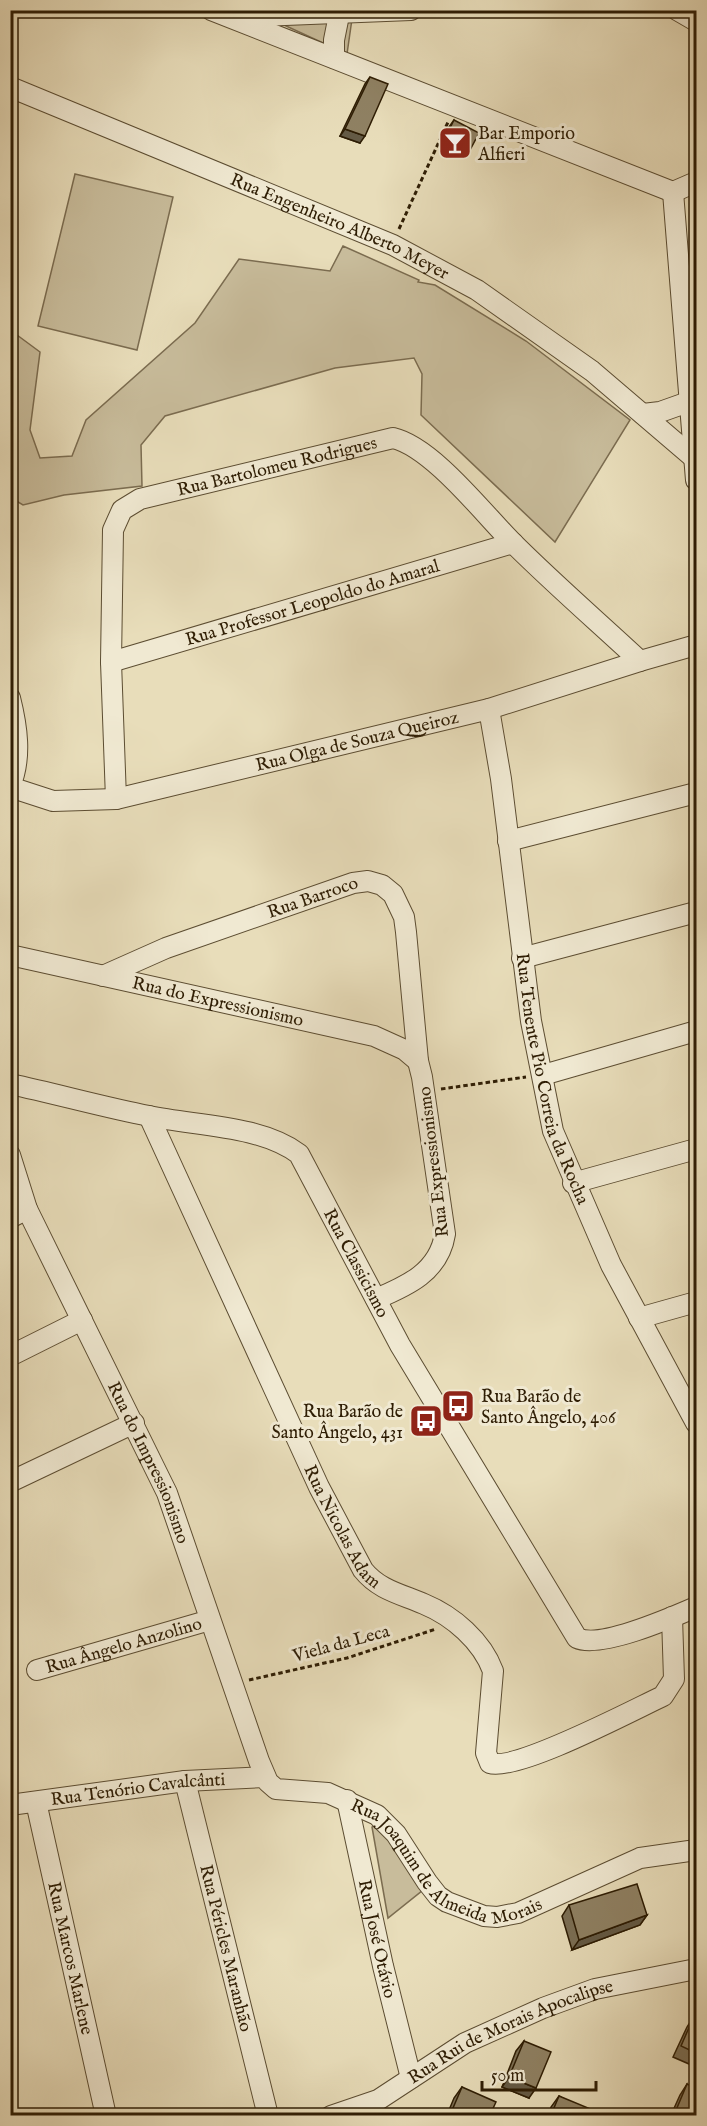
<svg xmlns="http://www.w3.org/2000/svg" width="707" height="2126" viewBox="0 0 707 2126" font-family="'IM FELL English',serif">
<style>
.green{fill:#c8bc9b;stroke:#7b6c50;stroke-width:1.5}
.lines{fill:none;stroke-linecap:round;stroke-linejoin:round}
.minor-casing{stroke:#5c4d32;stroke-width:22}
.path{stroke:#2e1d04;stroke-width:3;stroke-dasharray:4.5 3;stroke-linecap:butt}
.minor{stroke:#f0e9d2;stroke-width:20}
.wall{fill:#7b6f55;stroke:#2e1d04;stroke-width:1.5}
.shaded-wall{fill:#645a45;stroke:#2e1d04;stroke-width:1.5}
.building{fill:#8f8163;stroke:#2e1d04;stroke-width:1.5}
.labels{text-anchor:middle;stroke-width:6;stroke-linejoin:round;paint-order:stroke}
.poi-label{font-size:18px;fill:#2e1d04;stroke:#f0e9d2;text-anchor:start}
.street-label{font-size:18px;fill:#2e1d04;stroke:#f0e9d2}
</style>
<rect width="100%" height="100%" fill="#e8ddba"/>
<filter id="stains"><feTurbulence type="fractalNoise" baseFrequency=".00333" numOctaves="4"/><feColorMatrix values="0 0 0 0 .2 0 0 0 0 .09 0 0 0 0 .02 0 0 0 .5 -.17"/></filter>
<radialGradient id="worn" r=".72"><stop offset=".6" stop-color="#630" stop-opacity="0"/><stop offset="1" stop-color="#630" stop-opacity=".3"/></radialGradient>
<g class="green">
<path d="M352 19 347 54 273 20Z"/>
<path d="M75 174 173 197 137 350 38 326Z"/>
<path d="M343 246 419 280 418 282 435 285 526 341 630 420 555 542 421 415 422 374 414 358 335 368 165 416 141 445 142 486 64 495 23 505 13 499 11 337 17 335 40 352 30 430 40 458 72 456 86 420 195 323 239 259 330 271Z"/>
<path d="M378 1823 423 1890 388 1918 372 1827Z"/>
</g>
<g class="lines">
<g class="minor-casing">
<g id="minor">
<path d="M211 10C365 71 519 132 673 192"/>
<path d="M677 10 696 21"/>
<path d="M233 17 411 10"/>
<path d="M334 58V40L339 15"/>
<path id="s1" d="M10 87 393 245 477 290 592 371 695 459"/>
<path d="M673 192 696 480"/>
<path d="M673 192 696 182"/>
<path d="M643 414 660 412 691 401"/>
<path id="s2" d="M111 662 513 543"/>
<path d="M10 698C17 726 22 758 10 786"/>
<path id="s3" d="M489 709 501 779 531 1021 553 1131 611 1265 696 1423"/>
<path id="s4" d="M10 787 53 801 116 799 489 709 640 661 696 645"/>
<path id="s5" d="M116 799 111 662 113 530 122 510 140 499 393 438C432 447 483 513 512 542 553 583 597 621 640 661"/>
<path d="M508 841 696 793"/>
<path id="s6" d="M10 955 374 1036 405 1050 418 1061"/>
<path d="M522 958 696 912"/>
<path id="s7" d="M103 976 166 948 353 883 368 881 382 885 393 894 404 917 406 932 418 1061 422 1077 445 1234C439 1272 407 1286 376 1299"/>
<path d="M543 1075 696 1031"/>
<path id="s8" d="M10 1084C57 1094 103 1107 149 1116 196 1126 260 1125 299 1154L400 1345 577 1638C600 1649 673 1617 696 1607"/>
<path id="s9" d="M149 1116 319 1487 363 1570C379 1590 401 1594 424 1604 453 1616 482 1641 493 1671L486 1753 490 1763C516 1772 633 1710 663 1696L674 1679 672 1617"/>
<path id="s10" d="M10 1155 27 1209 167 1493 259 1761 268 1782 276 1789 328 1793 377 1815 396 1834 427 1882 438 1896 447 1902 484 1916 497 1917 518 1913 640 1858 696 1850"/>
<path d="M573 1183 696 1149"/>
<path d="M10 1218 27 1209"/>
<path d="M639 1318 696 1302"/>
<path d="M10 1356 82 1320"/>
<path d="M10 1482 134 1423"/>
<path id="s11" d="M37 1670 210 1620"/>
<path id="s12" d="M185 1781 268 2116"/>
<path id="s13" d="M347 1800 383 1966 411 2078"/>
<path id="s14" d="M36 1802 106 2116"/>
<path id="s15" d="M10 1805 185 1781 265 1777"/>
<path id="s16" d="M331 2116 378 2100 465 2043 543 2008 595 1989 696 1969"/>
</g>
</g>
<g class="path">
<path d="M399 229 449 120"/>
<path d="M441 1089 526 1077"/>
<path d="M249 1680 347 1658 436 1629"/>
</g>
<use href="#minor" class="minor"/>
</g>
<g class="wall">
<path d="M370 77 360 143 340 136 365 84Z"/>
<path d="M454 120 470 150 465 157 440 145 449 127Z"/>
<path d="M569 1905 647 1915 640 1925 572 1950 562 1916Z"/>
<path d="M694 2016 696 2017V2067L673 2057 687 2027Z"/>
<path d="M524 2041 529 2098 502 2087 516 2051Z"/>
<path d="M687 2084 696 2115H671L680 2095Z"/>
<path d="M462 2087 490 2115H447L454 2098Z"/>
<path d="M559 2096 590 2115H548L551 2107Z"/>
</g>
<g class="shaded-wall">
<path d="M345 129 365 136 360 143 340 136Z"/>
<path d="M647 1915 640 1925 572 1950 579 1940Z"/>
<path d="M509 2077 536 2088 529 2098 502 2087Z"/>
</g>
<g class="building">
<path d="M370 77 388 84 365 136 345 129Z"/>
<path d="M454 120 479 133 470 150 445 138Z"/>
<path d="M637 1884 647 1915 579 1940 569 1905Z"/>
<path d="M694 2016 696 2017V2053L681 2046Z"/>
<path d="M524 2041 551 2052 536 2088 509 2077Z"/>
<path d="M687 2084 696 2088V2115H674Z"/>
<path d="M462 2087 496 2102 490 2115H450Z"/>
<path d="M559 2096 593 2110 590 2115H551Z"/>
</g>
<defs>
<g id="bar-square" transform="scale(1.725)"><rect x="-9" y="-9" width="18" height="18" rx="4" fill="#8f2418" stroke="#f0e9d2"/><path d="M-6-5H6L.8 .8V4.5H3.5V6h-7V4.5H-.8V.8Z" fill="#fff"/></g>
<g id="bus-square" transform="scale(1.725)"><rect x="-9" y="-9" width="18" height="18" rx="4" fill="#8f2418" stroke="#f0e9d2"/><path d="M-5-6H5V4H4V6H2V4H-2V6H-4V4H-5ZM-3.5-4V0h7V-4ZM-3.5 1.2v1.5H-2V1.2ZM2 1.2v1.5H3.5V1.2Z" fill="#fff"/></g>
</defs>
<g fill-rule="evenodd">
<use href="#bar-square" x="455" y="143"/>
<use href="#bus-square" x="458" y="1406"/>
<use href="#bus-square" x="426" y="1421"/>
</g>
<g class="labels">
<g class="poi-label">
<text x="478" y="139">Bar Emporio<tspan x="478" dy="21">Alfieri</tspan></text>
<text x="481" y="1402">Rua Barão de<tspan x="481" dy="21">Santo Ângelo, 406</tspan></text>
<text x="403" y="1417" text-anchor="end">Rua Barão de<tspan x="403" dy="21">Santo Ângelo, 431</tspan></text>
</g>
<g class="street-label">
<text dy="6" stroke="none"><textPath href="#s1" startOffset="358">Rua Engenheiro Alberto Meyer</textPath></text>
<text dy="6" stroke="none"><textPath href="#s5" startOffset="453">Rua Bartolomeu Rodrigues</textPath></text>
<text dy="6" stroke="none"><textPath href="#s2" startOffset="210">Rua Professor Leopoldo do Amaral</textPath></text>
<text dy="6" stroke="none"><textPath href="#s4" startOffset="356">Rua Olga de Souza Queiroz</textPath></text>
<text dy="6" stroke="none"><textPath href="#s7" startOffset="224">Rua Barroco</textPath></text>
<text dy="6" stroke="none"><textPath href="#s6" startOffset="213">Rua do Expressionismo</textPath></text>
<text dy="6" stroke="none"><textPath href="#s3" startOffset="376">Rua Tenente Pio Correia da Rocha</textPath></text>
<text transform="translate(433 1162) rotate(-97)" y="6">Rua Expressionismo</text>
<text dy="6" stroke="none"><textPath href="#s8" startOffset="422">Rua Classicismo</textPath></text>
<text dy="6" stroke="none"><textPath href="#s10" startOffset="338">Rua do Impressionismo</textPath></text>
<text dy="6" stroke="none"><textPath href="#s9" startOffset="454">Rua Nicolas Adam</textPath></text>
<text transform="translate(341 1643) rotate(-15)" y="6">Viela da Leca</text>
<text dy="6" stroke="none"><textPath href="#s11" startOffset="90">Rua Ângelo Anzolino</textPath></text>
<text dy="6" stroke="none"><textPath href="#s15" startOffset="129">Rua Tenório Cavalcânti</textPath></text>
<text dy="6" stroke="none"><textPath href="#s10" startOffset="888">Rua Joaquim de Almeida Morais</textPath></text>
<text dy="6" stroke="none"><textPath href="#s13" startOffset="142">Rua José Otávio</textPath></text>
<text dy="6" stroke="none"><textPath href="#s12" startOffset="172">Rua Péricles Maranhão</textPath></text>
<text dy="6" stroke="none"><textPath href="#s14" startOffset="160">Rua Marcos Marlene</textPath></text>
<text dy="6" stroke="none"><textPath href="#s16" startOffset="200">Rua Rui de Morais Apocalipse</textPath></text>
</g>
</g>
<rect width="707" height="2126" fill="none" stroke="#e8ddba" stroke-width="36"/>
<rect x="12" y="12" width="683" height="2102" fill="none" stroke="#2e1d04" stroke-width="3"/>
<rect x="18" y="18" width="671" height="2090" fill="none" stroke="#2e1d04" stroke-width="1.5"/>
<path d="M482 2081v9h114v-9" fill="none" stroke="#2e1d04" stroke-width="3"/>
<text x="491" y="2081" font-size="18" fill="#2e1d04" stroke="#f0e9d2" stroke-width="4.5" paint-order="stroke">50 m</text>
<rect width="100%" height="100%" filter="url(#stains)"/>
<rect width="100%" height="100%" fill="url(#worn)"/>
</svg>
